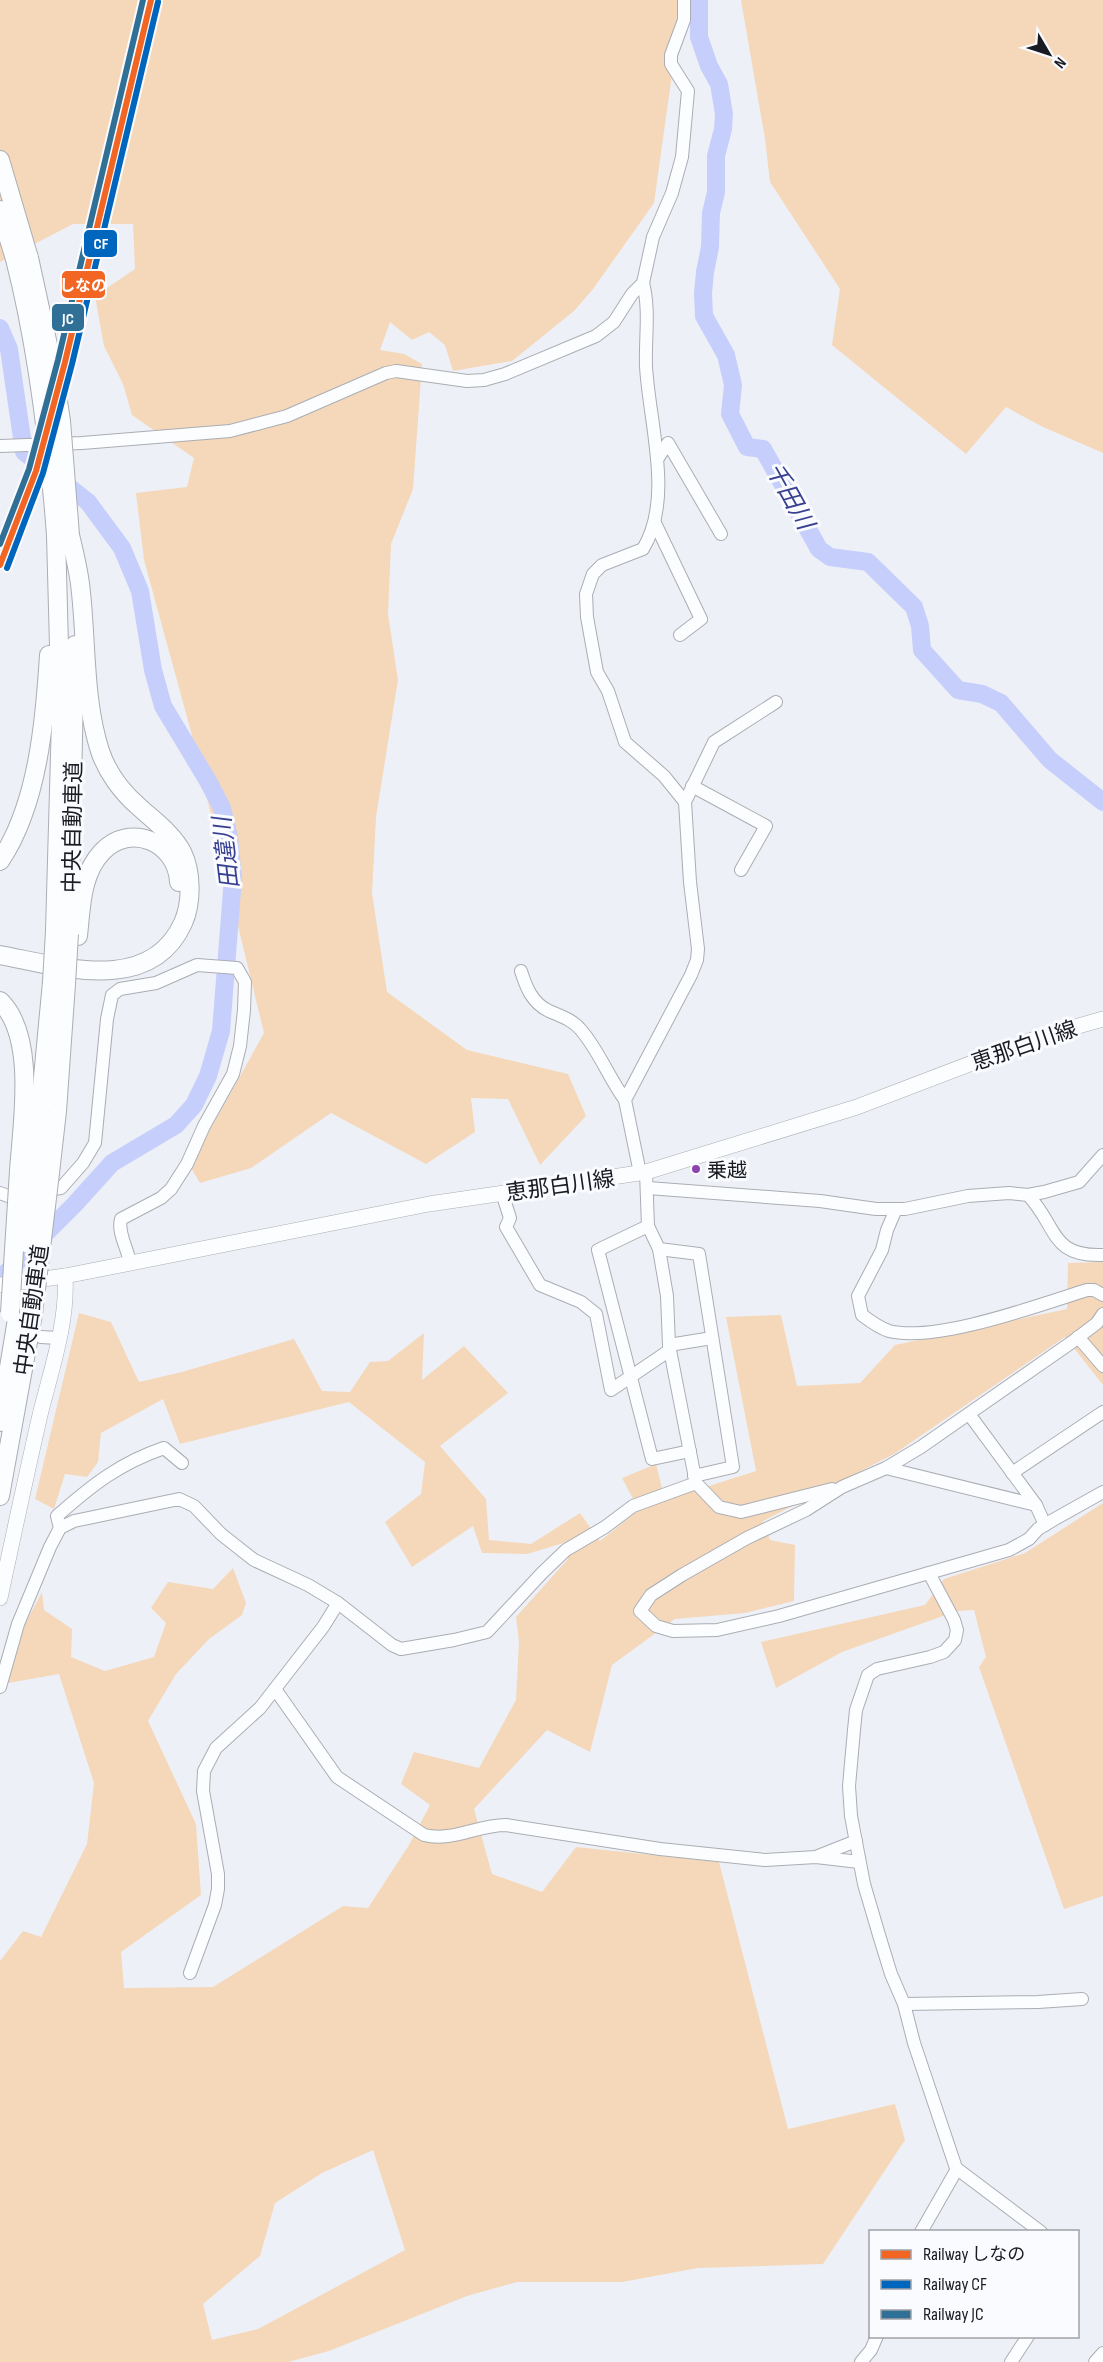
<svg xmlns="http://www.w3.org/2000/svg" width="1103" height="2362" viewBox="0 0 1103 2362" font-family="'Sofia Sans Condensed','Noto Sans JP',sans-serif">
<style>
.green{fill:#f4d8b9;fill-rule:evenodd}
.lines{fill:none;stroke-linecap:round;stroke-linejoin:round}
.river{stroke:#c6cffb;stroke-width:18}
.minor-casing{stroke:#abadb4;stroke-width:14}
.major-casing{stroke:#abadb4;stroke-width:16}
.highway-casing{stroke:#abadb4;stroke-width:20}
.minor{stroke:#fcfdfe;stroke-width:12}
.major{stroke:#fcfdfe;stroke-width:15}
.highway{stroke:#fcfdfe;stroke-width:18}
.highway-bridge-casing{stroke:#abadb4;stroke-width:20;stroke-linecap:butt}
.highway-bridge{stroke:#fcfdfe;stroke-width:18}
.rail-1-casing{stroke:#fafbff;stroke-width:10}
.rail-2-casing{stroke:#fafbff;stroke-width:10}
.rail-3-casing{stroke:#fafbff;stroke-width:10}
.rail-1{stroke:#f26522;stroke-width:6}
.rail-2{stroke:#0065bd;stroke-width:6}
.rail-3{stroke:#307097;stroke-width:6}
.bus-dot{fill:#8e44ad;stroke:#fafbff;stroke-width:2}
.labels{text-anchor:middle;stroke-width:6;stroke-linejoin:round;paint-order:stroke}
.bus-label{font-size:20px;fill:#1a1b22;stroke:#fafbff;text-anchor:start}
.street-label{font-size:22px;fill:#1a1b22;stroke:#fafbff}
.water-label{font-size:24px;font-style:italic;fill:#384092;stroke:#fafbff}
.line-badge{stroke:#fafbff;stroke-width:2}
.badge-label{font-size:16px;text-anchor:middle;font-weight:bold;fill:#fff}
</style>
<rect width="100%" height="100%" fill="#eef0f8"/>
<g class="green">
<path d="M0 0H678L674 60 654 203 593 289 574 311 512 361 453 371 445 345 429 332 412 340 390 322 380 350 404 354 422 364 413 489 391 544 388 614 398 680 376 817 372 893 387 992 467 1050 568 1074 586 1116 540 1165 508 1099 471 1098 475 1132 426 1164 331 1113 251 1168 200 1183 190 1166 264 1033 190 728 144 560 136 493 187 487 194 458 132 415 123 384 104 346 95 296 135 269 133 224H73L0 262Z"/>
<path d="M741 0H1103V453L1043 427 1006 407 966 454 832 345 840 289 770 182 765 139Z"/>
<path d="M1103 1262V1385L1065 1337 894 1454 763 1521 770 1540 795 1545 794 1601 745 1613 675 1619 612 1665 590 1752 547 1730 474 1809 492 1874 542 1892 576 1847 719 1862 788 2129 895 2104 905 2140 823 2264 698 2268 622 2282H517L467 2296 329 2351 288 2362H0V1961L23 1931 41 1937 87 1844 94 1783 59 1674 8 1683 25 1624 42 1592 44 1610 72 1629 71 1657 105 1671 154 1657 166 1623 151 1608 168 1582 213 1589 233 1568 246 1603 242 1615 209 1639 176 1674 148 1721 196 1824 201 1895 121 1952 124 1988 213 1987 343 1906 368 1908 409 1845 430 1805 401 1784 414 1752 479 1768 516 1700 519 1642 516 1617 568 1559 567 1542 527 1554 482 1553 473 1526 412 1567 385 1522 421 1494 425 1462 349 1402 180 1444 163 1399 101 1433 98 1462 87 1477 65 1474 54 1509 35 1499 79 1313 111 1322 139 1382 182 1372 294 1339 322 1391 350 1392 370 1362 388 1361 424 1333 422 1380 464 1346 508 1393 440 1446 486 1499 489 1540 531 1544 580 1513 600 1541 639 1510 622 1478 656 1464 665 1500 756 1471 726 1317 781 1315 797 1386 860 1383 895 1345 1067 1309 1068 1263ZM373 2150 405 2250 258 2329 212 2340 203 2304 260 2256 275 2203 322 2173Z"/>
<path d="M1103 1503V1896L1064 1909 979 1667 986 1657 974 1610 957 1611 842 1652 776 1688 761 1642 925 1605 944 1579 1025 1553Z"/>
</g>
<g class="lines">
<g class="river">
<path d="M699 0V37L709 66 719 84 724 114 723 129 716 156V192L711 213 710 247 705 272 703 293 704 316 726 355 733 385 730 414 747 447 763 449 819 549 830 557 868 562 914 607 920 626 922 650 958 690 982 694 1001 703 1050 760 1103 802"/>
<path d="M0 328 9 349 24 452 88 502 122 548 140 591 153 670 163 706 208 781 222 808 229 837 233 878 221 1031 208 1076 194 1105 176 1125 112 1163 74 1205 0 1279"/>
</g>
<g class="minor-casing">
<g id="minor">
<path d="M0 446 82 443 230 431 287 416 386 373 396 371 467 381 484 380 505 374 596 336 614 322 632 294 643 283 653 237 672 193 682 157 688 91 671 64V55L684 20V0"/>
<path d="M658 458 668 443 721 534"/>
<path d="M655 523 701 619 680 635"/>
<path d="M692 786 766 826 741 870"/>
<path d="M685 802 714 742 776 702"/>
<path d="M521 971C526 987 532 1003 549 1011 561 1016 573 1020 581 1030 599 1051 609 1078 625 1100"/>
<path d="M646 1172 648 1226 659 1249 667 1296 669 1345 696 1483 719 1507 741 1512 832 1489"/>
<path d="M640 1173 625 1100 691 975 697 960 698 949 690 882 685 802 664 776 625 742 608 691 597 672 587 617 586 594 593 574 602 565 643 549C674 498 649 423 646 366 645 338 650 310 643 283"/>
<path d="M648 1188 820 1201 876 1209H905L968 1196 1009 1193 1028 1195 1044 1192 1079 1182 1103 1155"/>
<path d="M41 1191 61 1188 83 1163 95 1143 107 1019 112 995 120 989 156 983 197 965 237 968 245 982 244 1010 240 1046 233 1074 204 1126 187 1164 171 1189 161 1198 121 1219C117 1232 128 1249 130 1263"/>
<path d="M0 1193 11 1197 24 1194"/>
<path d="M502 1193 510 1218 506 1227 540 1285 581 1302 596 1314 611 1390 670 1350"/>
<path d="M1028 1195C1058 1227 1050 1257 1103 1255"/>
<path d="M896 1209 887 1230 882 1250 858 1296 862 1315C870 1321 879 1328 889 1331 936 1343 1039 1305 1087 1290H1094L1103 1295"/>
<path d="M648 1226 598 1250 652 1459 690 1451"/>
<path d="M659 1249 699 1254 733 1467 694 1476"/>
<path d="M1103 1314 1097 1323 1072 1342 921 1447 886 1468 842 1487 806 1510 747 1538 682 1575 651 1595 640 1611 656 1626 673 1631 717 1630 779 1616 1009 1550 1029 1539 1038 1529 1053 1520 1103 1492"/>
<path d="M41 1337 58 1338"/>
<path d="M1078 1337 1103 1366"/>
<path d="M669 1345 712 1338"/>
<path d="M969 1414 1036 1505 1045 1525"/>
<path d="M886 1468 1036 1505"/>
<path d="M1012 1473 1103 1412"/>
<path d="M60 1528 57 1516C92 1485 120 1463 164 1448L182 1463"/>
<path d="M929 1573 954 1620 957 1630 955 1640 944 1652 930 1657 877 1669 868 1675 856 1710 854 1730 849 1786 851 1816 864 1884 879 1935 891 1974 904 2004 914 2043 956 2168 1041 2232"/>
<path d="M0 1687 18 1624 50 1547 60 1528 74 1521 179 1499 194 1506 221 1534 254 1560 308 1585 338 1603 392 1645 401 1649 454 1640 487 1632 542 1573 566 1550 605 1527 633 1506 696 1483"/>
<path d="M275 1689 337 1777 424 1835C452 1842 477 1825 506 1825L660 1849 765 1860 816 1857 859 1862"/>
<path d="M818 1856 856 1841"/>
<path d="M190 1973 215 1905 218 1889V1874L203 1791 204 1771 216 1748 260 1708 323 1627 338 1603"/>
<path d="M904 2004 1038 2002 1082 1999"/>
<path d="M921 2232 957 2169"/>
<path d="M861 2362 871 2350 877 2336"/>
<path d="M1011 2362 1028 2336"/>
<path d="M1095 2362 1103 2353"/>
</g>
</g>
<g class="major-casing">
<g id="major">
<path d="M0 1285 65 1276 429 1204 646 1172 857 1107 1040 1037 1103 1019"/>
<path d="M0 1598C13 1537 26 1476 40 1415 51 1370 68 1322 65 1276"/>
</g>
</g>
<g class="highway-casing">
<g id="highway">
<path d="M0 160 29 258"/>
<path d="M0 210 15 259"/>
<path d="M0 861C38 805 45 720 49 655"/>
<path d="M69 924 75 645"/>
<path d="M55 931 61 720 56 535"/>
<path d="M78 936C81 908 81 874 102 852 130 822 177 842 179 882"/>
<path d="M0 955C60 966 150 996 183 923 192 903 192 872 182 852 172 833 153 820 138 806 122 792 107 772 100 751 83 698 87 639 80 584 78 568 74 552 70 535"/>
<path d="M0 1001C37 1037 22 1124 19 1171"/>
<path d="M34 1172 52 982"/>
<path d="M50 1173 57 1111 66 984"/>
<path d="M0 1422 18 1313"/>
<path d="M0 1496 33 1314"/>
</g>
</g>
<use href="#minor" class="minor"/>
<use href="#major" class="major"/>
<use href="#highway" class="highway"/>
<g class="highway-bridge-casing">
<g id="highway-bridge">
<path d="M29 258 53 368 61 421 70 535"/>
<path d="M15 259C38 349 49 442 56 535"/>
<path d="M52 982 55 931"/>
<path d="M66 984 69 934"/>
<path d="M26 1243 34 1172"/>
<path d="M10 1313 19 1171"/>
<path d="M33 1314 50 1173"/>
</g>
</g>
<use href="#highway-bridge" class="highway-bridge"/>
<g class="rail-1-casing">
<path id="rail-1" d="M0 565 36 471 65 362 151 0"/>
</g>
<g class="rail-2-casing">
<path id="rail-2" d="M7 568 43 473 72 364 158 2"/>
</g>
<g class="rail-3-casing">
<path id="rail-3" d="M0 544 29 469 58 360 143 0"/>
</g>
<use href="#rail-1" class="rail-1"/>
<use href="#rail-2" class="rail-2"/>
<use href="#rail-3" class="rail-3"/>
</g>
<circle class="bus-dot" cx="696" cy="1169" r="5"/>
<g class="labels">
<g class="bus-label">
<text x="707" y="1177">乗越</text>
</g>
<g class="street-label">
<text transform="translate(72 827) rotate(-89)" y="8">中央自動車道</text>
<text transform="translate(1024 1045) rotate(-19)" y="8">恵那白川線</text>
<text transform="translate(560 1185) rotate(-8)" y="8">恵那白川線</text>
<text transform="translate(31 1310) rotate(-82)" y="8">中央自動車道</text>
</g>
<g class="water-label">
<text transform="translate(790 496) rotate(61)" y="8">千田川</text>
<text transform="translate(226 853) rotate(-97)" y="8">田違川</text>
</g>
</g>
<g class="line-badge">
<rect x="83" y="229" width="35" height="29" rx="6" fill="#0065bd"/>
<rect x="61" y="270" width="45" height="29" rx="6" fill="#f26522"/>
<rect x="51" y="303" width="34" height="29" rx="6" fill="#307097"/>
</g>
<g class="badge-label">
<text x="101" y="249">CF</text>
<text x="83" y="291">しなの</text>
<text x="68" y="324">JC</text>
</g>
<rect x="869" y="2230" width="210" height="108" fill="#fafbff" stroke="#a0a1a7" stroke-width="1.5"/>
<rect x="881" y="2250" width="30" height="9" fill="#f26522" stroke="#a0a1a7" stroke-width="1.5"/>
<text x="923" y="2260" font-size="18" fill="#1a1b22">Railway しなの</text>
<rect x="881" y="2280" width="30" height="9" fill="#0065bd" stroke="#a0a1a7" stroke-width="1.5"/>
<text x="923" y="2290" font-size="18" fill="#1a1b22">Railway CF</text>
<rect x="881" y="2310" width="30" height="9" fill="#307097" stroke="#a0a1a7" stroke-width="1.5"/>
<text x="923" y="2320" font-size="18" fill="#1a1b22">Railway JC</text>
<g transform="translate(1049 54) rotate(129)" stroke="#fafbff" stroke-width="4.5" paint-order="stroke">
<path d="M0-4.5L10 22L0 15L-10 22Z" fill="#1a1b22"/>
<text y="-9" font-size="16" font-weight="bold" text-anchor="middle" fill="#1a1b22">N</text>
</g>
</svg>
